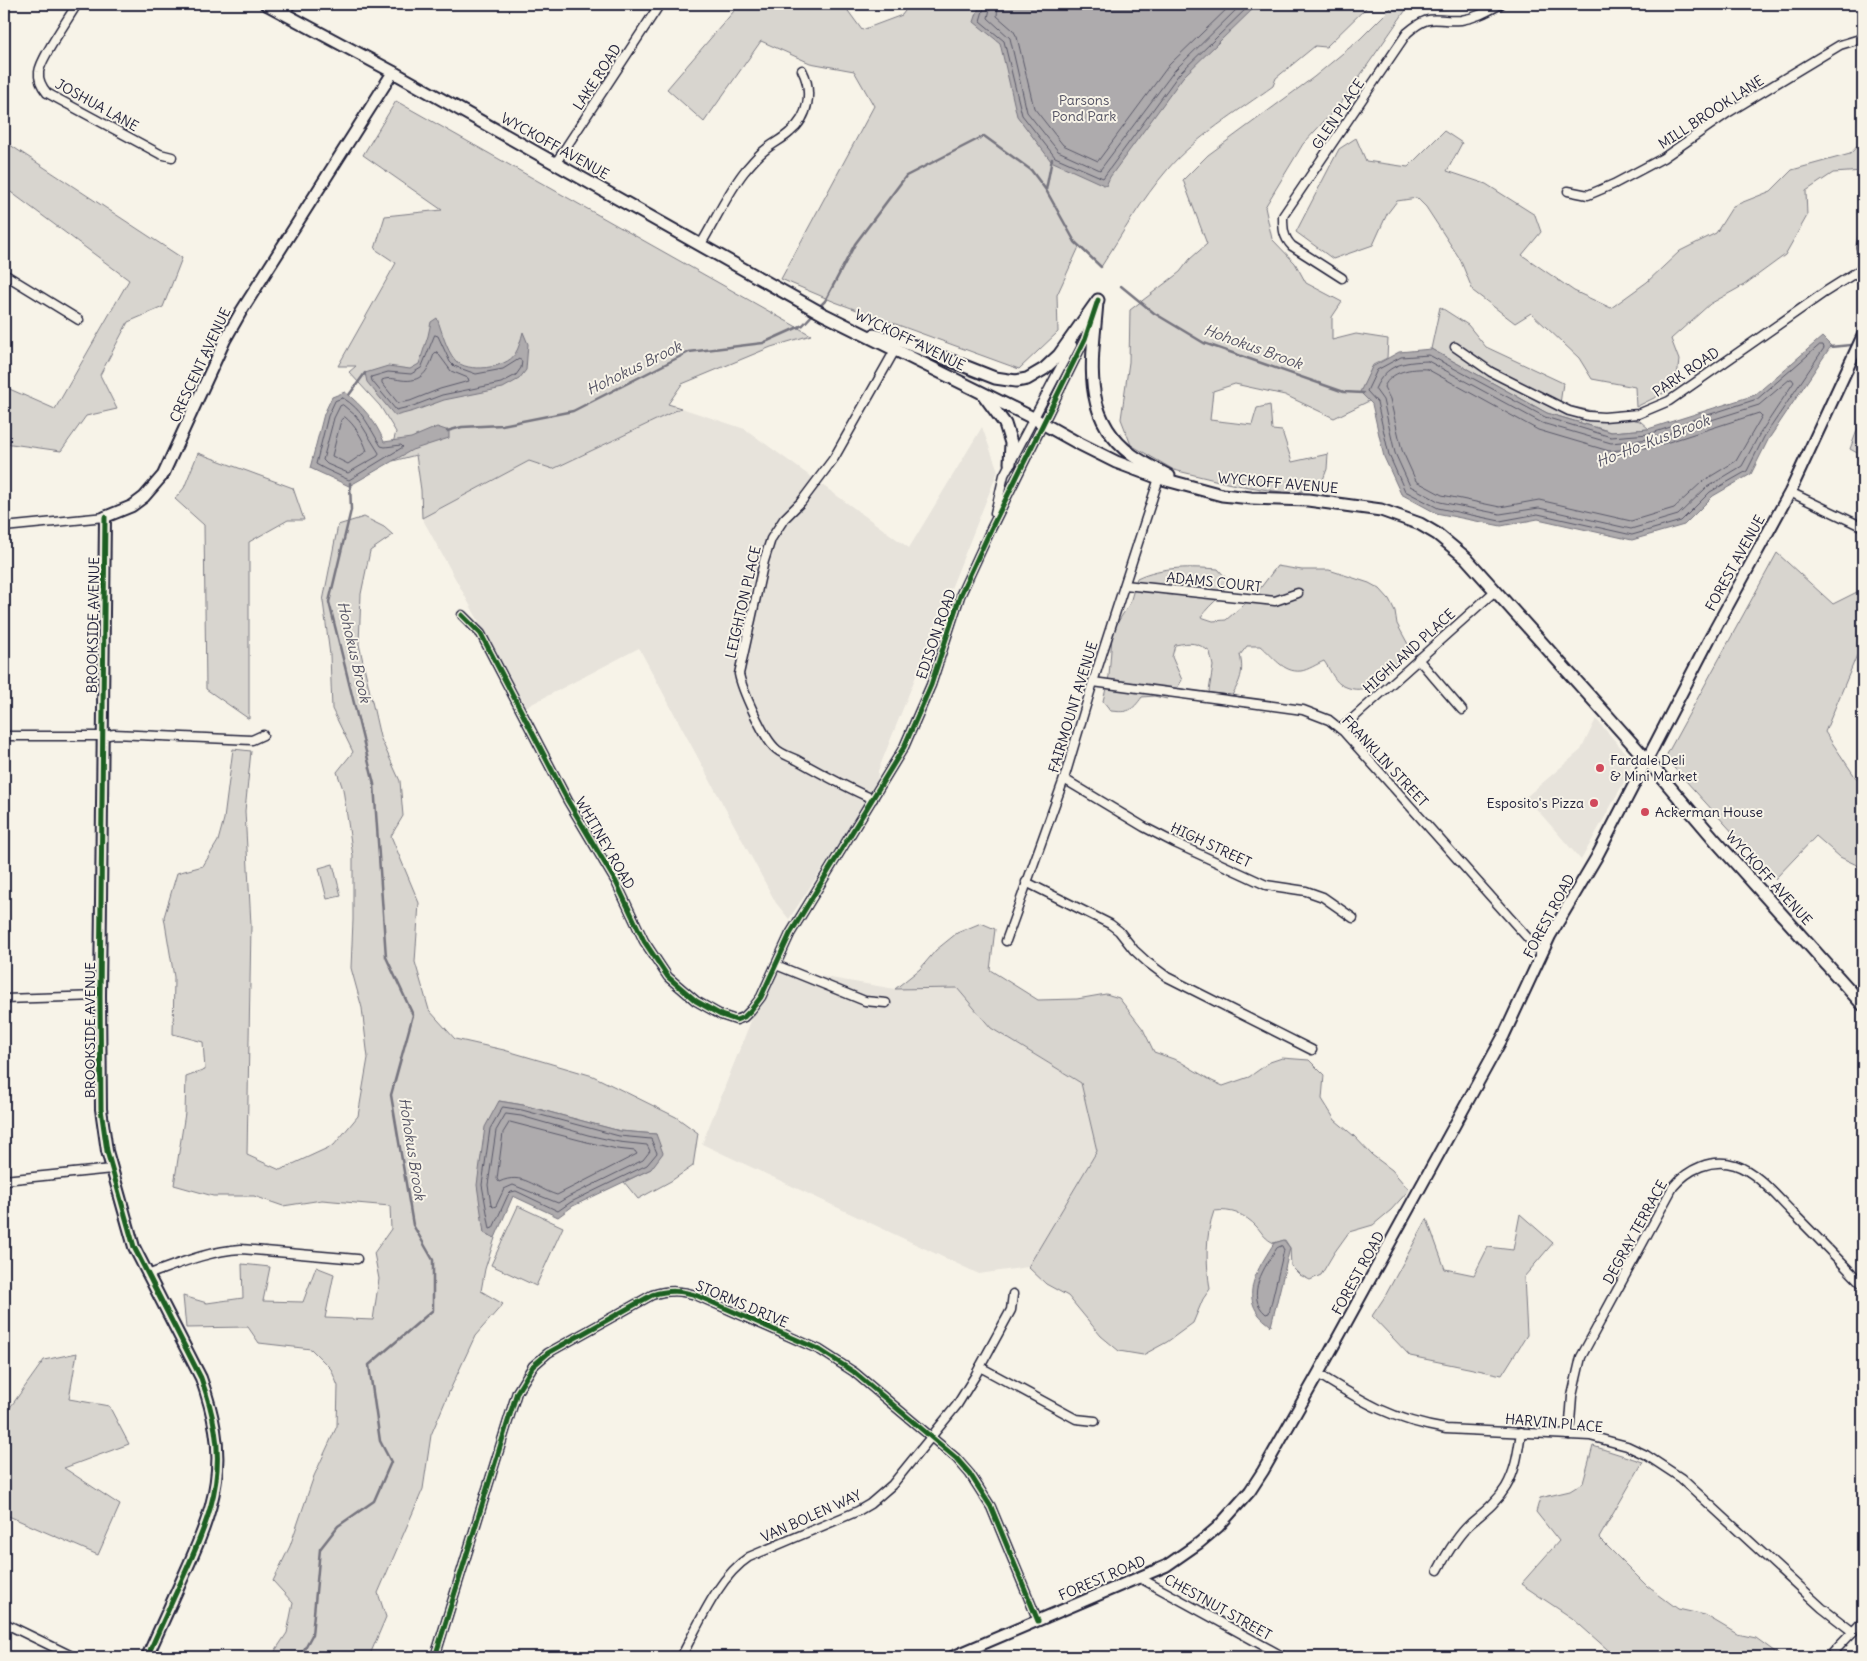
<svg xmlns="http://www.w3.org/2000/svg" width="1867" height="1661" viewBox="0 0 1867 1661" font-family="Delius,sans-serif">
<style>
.built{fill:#e7e3db}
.green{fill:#d8d5cf;stroke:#7d7c85}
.water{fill:#aeabad;stroke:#76747f}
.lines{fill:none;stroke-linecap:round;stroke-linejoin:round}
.shore{stroke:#5a5969;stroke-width:1}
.stream{stroke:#76747f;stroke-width:2.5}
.street-casing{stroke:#22223b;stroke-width:11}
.secondary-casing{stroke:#22223b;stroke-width:14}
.primary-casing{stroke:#22223b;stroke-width:15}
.street{stroke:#f7f3e8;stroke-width:8}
.secondary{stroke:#f7f3e8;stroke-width:10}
.primary{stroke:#f7f3e8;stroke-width:11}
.cycleway-casing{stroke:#f7f3e8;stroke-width:8}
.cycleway{stroke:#1b5e20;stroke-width:5}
.poi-dot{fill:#d1495b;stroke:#f7f3e8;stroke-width:2}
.labels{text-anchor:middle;stroke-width:4;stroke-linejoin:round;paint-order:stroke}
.street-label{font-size:14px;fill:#22223b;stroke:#f7f3e8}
.park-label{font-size:14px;fill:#504f60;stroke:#f7f3e8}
.poi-label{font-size:14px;fill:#22223b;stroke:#f7f3e8;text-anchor:start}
.water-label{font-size:15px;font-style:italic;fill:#535263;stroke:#f7f3e8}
</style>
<rect width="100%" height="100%" fill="#f7f3e8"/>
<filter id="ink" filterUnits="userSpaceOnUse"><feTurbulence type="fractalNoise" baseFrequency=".02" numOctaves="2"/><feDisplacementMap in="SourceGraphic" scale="10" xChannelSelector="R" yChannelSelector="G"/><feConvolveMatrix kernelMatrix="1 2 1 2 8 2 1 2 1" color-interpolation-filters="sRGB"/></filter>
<g filter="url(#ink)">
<g class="built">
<path d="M681 408 745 429 909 548 982 427 998 471 878 771 877 786 789 919 776 903 639 648 526 707 422 518 529 461 553 469Z"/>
<path d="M1596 719 1629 757 1631 764 1629 773 1581 860 1526 797 1581 750Z"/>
<path d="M772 968 895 989 957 988 991 1028 1081 1083 1097 1151 1028 1267 979 1274 702 1144Z"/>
</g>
<g class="green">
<path d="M740 4H843L862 30 902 15 910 4H1370L1326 47 1315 46 1276 78 1273 86C1240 110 1193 139 1168 169 1142 199 1122 234 1101 267L1079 247 1057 295 1058 332 1019 369 835 302 781 279 874 106 854 71 810 63 761 41 704 122 667 89Z"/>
<path d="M1395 4H1410L1341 103 1303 144 1265 207 1272 239 1295 263 1306 283 1342 302 1332 317V340L1356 334 1388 339 1387 358 1373 365 1361 392 1369 401 1334 418 1285 395 1235 384 1213 391 1210 420 1252 425 1257 408 1270 405 1272 430 1282 431 1292 462 1328 454 1327 469 1321 485 1293 494 1231 484 1174 470 1131 445 1121 419 1129 362 1130 310 1180 272 1190 259 1207 244 1183 180 1208 155 1314 77 1360 39Z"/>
<path d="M396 101 811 335 771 347 682 384 668 404 681 408 553 469 529 461 422 518 421 490 416 455 393 461V443L396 432 380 406 349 372 356 366H338L396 263 375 249 385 216 442 210 363 155Z"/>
<path d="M1444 131 1462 143 1447 171 1486 184 1535 215 1541 232 1522 255 1574 291 1611 308 1647 282 1680 251 1716 233 1733 206 1771 191 1792 170 1850 154 1863 140V171L1833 173 1806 191 1807 216 1785 255 1744 285 1710 304 1671 339 1679 360 1676 387 1636 407 1635 387 1592 379 1579 358 1531 313 1515 323 1473 291 1460 259 1426 207 1417 198 1397 201 1387 214 1373 245 1333 259 1296 232 1339 149 1356 138 1366 161 1408 167Z"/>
<path d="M4 141 182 258 163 307 128 322 100 375 117 409 86 416 61 451 4 443V390L5 387 55 409 129 280 4 187Z"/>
<path d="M1440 307 1468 325 1486 347 1563 383 1560 404 1640 421 1649 429 1612 432 1547 413 1431 349Z"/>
<path d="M1861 420 1863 421V456L1850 449Z"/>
<path d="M198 453 293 488 304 520H288L249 542V719L206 689 204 525 175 499 184 488Z"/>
<path d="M364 517 384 527 393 535 370 551 361 594 359 644 380 737 400 781 403 816 391 836 419 903 415 962 429 1010 455 1039 504 1050 593 1076 676 1117 698 1133 693 1166 671 1181 638 1199 624 1182 651 1169 656 1134 620 1131 523 1105 499 1101 484 1233 495 1238 485 1269 481 1291 503 1304 475 1336 450 1390 431 1435 423 1489 378 1593 386 1617 369 1657H271L287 1633 293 1603 273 1581 290 1546 314 1476 337 1426 338 1386 331 1369 311 1349 259 1343 248 1327 186 1328 183 1296 207 1303 243 1298 242 1264 270 1267 263 1301 303 1302 316 1267 334 1274 325 1318 373 1320 379 1279 374 1253 391 1229 390 1206 322 1200 283 1206 254 1196H213L174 1185 185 1113 186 1077 205 1070 203 1042 173 1034 174 977 164 917 177 873 203 866 218 841 224 819 233 749 251 751 245 811 251 925 247 1155 280 1170 334 1145 358 1116 368 1058 362 1008 351 968 353 920V856L343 789 337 772 353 752 332 709 330 655 323 601 338 525Z"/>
<path d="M1777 553 1833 604 1863 589V655H1857L1825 732 1856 778 1863 783V868L1840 857 1816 836 1775 879 1665 758Z"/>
<path d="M1277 566 1302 570H1329L1369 583 1380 589 1389 599 1395 611 1397 624 1409 646C1404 655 1397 660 1391 668 1378 684 1362 697 1340 684 1334 680 1329 668 1324 661 1317 664 1308 670 1301 671 1283 673 1273 656 1261 646H1247L1240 655C1245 675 1238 684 1229 701L1216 703 1209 691 1213 666 1210 652C1197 642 1191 642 1175 645L1172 657 1182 680 1176 690 1167 699 1154 696 1142 697C1132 711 1128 713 1111 711L1103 701 1109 676 1112 637 1116 625 1130 603 1137 578C1162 566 1192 567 1218 569L1227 579C1223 600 1212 600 1201 617L1213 621 1226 620 1256 594Z"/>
<path d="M333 864 341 896 327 899 319 868Z"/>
<path d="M981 923 995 929 990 970 1038 1000 1077 999 1106 994 1119 998 1143 1029 1154 1052 1179 1061 1212 1081 1223 1086 1249 1077 1270 1062 1282 1058 1309 1060 1324 1075 1322 1099 1335 1120 1354 1136 1372 1155 1392 1170 1409 1190 1391 1210 1373 1225 1349 1232 1334 1253 1321 1275 1310 1280 1300 1275 1291 1266 1290 1248 1285 1240 1274 1243C1265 1239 1263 1234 1257 1227 1245 1214 1231 1209 1214 1211 1205 1236 1206 1263 1210 1289L1203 1299 1193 1323 1167 1342 1143 1355 1119 1351 1101 1336 1068 1296 1046 1284 1028 1267 1097 1151 1081 1083 991 1028 957 988 895 989 920 969 936 950 957 933Z"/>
<path d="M518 1206 563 1227 536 1286 491 1265Z"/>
<path d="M1520 1214 1553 1243 1524 1277 1527 1335 1502 1375 1410 1356 1372 1316 1384 1298 1427 1219 1445 1269 1474 1275 1488 1247 1513 1250Z"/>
<path d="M77 1353 69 1399 109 1406 129 1444 64 1468 120 1505 98 1555 4 1514V1416L44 1360Z"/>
<path d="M1593 1446 1643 1462 1599 1538 1647 1586 1678 1609 1705 1615 1737 1634 1756 1638 1782 1657H1616L1572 1618 1521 1584 1559 1541 1536 1512 1540 1498 1570 1491 1583 1483Z"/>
</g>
<g class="water">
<path d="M980 4H1258L1183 77 1110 177 1106 186 1051 161 1017 116 1000 43 974 22Z"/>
<path d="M437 318C442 332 446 349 455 360 467 374 507 368 515 354 519 348 521 339 523 332L528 344 526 370 519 379 503 388 444 400 414 411 395 416 367 382 365 373 388 366 410 369 419 364 428 336 431 322Z"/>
<path d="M1822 337 1831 346 1768 440 1751 474 1713 496 1684 525 1632 540 1538 519 1501 526 1436 513 1401 494 1384 457 1372 404 1360 392 1372 367 1399 352 1431 349 1547 413 1611 432 1648 429 1755 395Z"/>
<path d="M345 392C362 406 376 421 384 442L411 438 437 427 449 431V438L412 450 349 486 310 468 324 414 332 397Z"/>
<path d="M499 1101 523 1105 620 1131 656 1134 663 1153 651 1169 573 1206 558 1217 513 1196 495 1238 484 1233 477 1185 485 1127Z"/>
<path d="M1284 1240 1290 1248 1271 1326C1267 1322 1260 1318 1257 1312 1242 1289 1262 1263 1274 1243Z"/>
</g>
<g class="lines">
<g class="shore">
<path d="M985 4 980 21 1004 41 1022 115 1055 157 1103 178 1179 74 1251 4"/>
<path d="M991 4 988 18 1010 38 1027 112 1058 151 1100 170 1175 70 1242 4"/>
<path d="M998 4 997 16 1013 30 1017 37 1034 108 1063 145 1098 161 1169 65 1232 4"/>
<path d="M435 335 438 336 450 362 454 366 476 374 503 369 519 359 522 361 521 368 516 375 501 383 442 395 413 406 396 410 372 381 371 377 388 372 411 374 421 368Z"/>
<path d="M1820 345H1823L1824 348 1764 437 1747 471 1710 492 1681 521 1632 535 1538 514 1500 521 1438 508 1405 491 1389 455 1377 402 1367 391 1377 370 1401 357 1429 355 1545 417 1611 437 1649 434 1757 399Z"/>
<path d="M437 352 451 371 468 378 469 381 440 389 410 401 398 403 382 383V380C389 377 394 379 401 380 422 383 428 371 434 354Z"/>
<path d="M1428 361 1542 423 1611 443 1651 439 1759 405 1790 379H1792L1794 382 1759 435 1742 466 1707 487 1678 515 1631 529 1539 508 1500 514 1440 502 1410 486 1395 453 1383 400 1375 389C1386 364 1403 362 1428 361Z"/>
<path d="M1427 369 1538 430 1609 451 1653 447 1759 413 1762 416 1736 461 1703 481 1674 508 1631 521 1539 500 1500 507 1442 495 1416 481 1402 450 1390 399 1384 387C1391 371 1411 368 1427 369Z"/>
<path d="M343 398C363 410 369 427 381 446L385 447 401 445 403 447 349 480 325 469 316 464 328 416 335 401Z"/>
<path d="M343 405 356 416 379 453 378 456 348 473 327 464 323 460 334 418 340 406Z"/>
<path d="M345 417C355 425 363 439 367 451L348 464 332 456 341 420Z"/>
<path d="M503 1107 522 1110 619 1136 651 1139 657 1153 647 1165 571 1202 558 1211 516 1191 511 1192 508 1195 493 1228 490 1229 482 1185 490 1129Z"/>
<path d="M506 1114 521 1116 588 1135 619 1142 647 1145 650 1151 643 1160 568 1197 558 1203 513 1185 504 1189 496 1206 493 1207 491 1205 488 1185 496 1131Z"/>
<path d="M510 1122 587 1142 617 1149 635 1151 637 1154 557 1195C534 1188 523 1171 499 1182L497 1179 503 1133Z"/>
<path d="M1282 1246 1284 1250 1269 1313 1266 1314C1244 1296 1265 1266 1277 1248Z"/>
</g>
<g class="stream">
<path d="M1046 190 1052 159"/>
<path d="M1121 286 1154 313 1204 343 1344 392 1363 393"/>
<path d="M819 307 825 301 855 244 906 176 984 136 1031 170 1046 190 1075 242 1101 267"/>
<path d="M1830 347 1851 345"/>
<path d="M349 395 365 373"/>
<path d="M447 431 462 427 502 425 573 411 689 352 763 343 803 325 814 313"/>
<path d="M300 1657 312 1635 320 1549 338 1526 374 1501 391 1462 380 1441 369 1365 433 1310V1260L413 1225 391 1095 413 1015 386 957 374 784 329 602 351 510 350 483"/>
</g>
<g class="street-casing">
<g id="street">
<path d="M77 4C69 18 40 59 39 72 38 80 42 87 47 93L160 154 172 157"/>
<path d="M283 13 292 4"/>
<path d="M555 164 660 4"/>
<path d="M1568 191 1588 195 1614 184 1663 158 1729 112 1840 45 1863 38"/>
<path d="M1863 238 1861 247 1863 258"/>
<path d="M701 244C715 221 727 194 744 172 751 164 757 156 765 150 773 143 783 139 790 132 809 117 813 91 802 70"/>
<path d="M4 274 79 320"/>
<path d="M1342 278 1292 246C1283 237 1283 228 1283 216L1407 33C1431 12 1433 22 1461 20 1476 18 1488 11 1501 4"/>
<path d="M1455 347 1491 372 1569 411 1588 416 1604 417 1638 414 1669 401 1825 292 1863 268"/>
<path d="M1790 492 1863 527"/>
<path d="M995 513 1004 475 1072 345"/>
<path d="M4 527 105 517"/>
<path d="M1125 585 1275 601 1298 593"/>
<path d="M462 615 481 634 568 801 616 882 644 941 668 977 696 1001 721 1015 736 1020 744 1017 751 1010 761 997 790 934 904 747 931 685 960 596 991 529 1085 339 1092 316"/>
<path d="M1418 659 1462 710"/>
<path d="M1093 682 1303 710 1329 720 1344 732 1542 954"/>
<path d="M1341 729 1495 591"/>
<path d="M4 736H103L114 734 252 740 263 735"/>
<path d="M1064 779 1144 827 1175 843 1266 885 1306 891 1323 897 1353 918"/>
<path d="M873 799C847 788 822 774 797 760 789 756 780 754 774 747 763 736 742 690 739 674L764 561 771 539 784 519 801 502 834 458 895 350"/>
<path d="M1026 882 1110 924 1119 931 1134 950 1147 962 1167 977 1312 1050"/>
<path d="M1006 941 1064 779 1093 682 1159 478"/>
<path d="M776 965 865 1001 886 1003"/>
<path d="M4 999 100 996"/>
<path d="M4 1180 112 1169"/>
<path d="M147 1275C178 1264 208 1251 241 1249L357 1259"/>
<path d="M980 1367 1076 1419 1095 1421"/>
<path d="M1318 1374C1363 1402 1392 1420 1446 1429L1590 1436 1627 1446 1646 1455 1681 1478 1822 1608 1853 1632"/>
<path d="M1569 1435 1572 1396 1581 1357 1673 1187C1688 1169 1711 1158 1735 1165 1757 1172 1775 1195 1791 1211 1815 1235 1839 1260 1863 1285"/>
<path d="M1438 1570C1447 1553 1457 1536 1471 1523 1484 1512 1497 1502 1506 1487 1516 1470 1518 1452 1521 1432"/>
<path d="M1140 1578 1284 1657"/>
<path d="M4 1623 74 1657"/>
<path d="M435 1657 517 1392 533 1366 548 1353 652 1295C668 1290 681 1290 698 1296L820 1350 854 1372 956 1458 970 1474 991 1507 1038 1621"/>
<path d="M681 1657C699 1624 718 1577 749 1557L858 1511 870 1504 892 1485 957 1405 975 1376 1011 1310 1013 1294"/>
<path d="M1829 1657 1863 1621"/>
</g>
</g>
<g class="secondary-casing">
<g id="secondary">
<path d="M147 1657C158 1633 169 1608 180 1584 203 1533 225 1487 215 1430 212 1412 207 1395 201 1378L134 1247 107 1151 101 1109 100 996 105 517 132 506 144 497 163 475 225 340 242 310 393 72"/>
<path d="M952 1657 1166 1566 1199 1543 1218 1527 1250 1491 1263 1471 1318 1374 1504 1035 1550 936 1596 858 1709 640 1790 492 1863 335"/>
</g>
</g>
<g class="primary-casing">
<g id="primary">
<path d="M266 4 393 72 823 314 1033 418 1076 442 1116 462 1159 478 1222 495 1251 498 1308 500 1381 510 1420 524 1437 534 1466 558 1647 760 1715 840 1863 1005"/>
<path d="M1097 302C1093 357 1079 416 1132 455 1143 463 1157 469 1169 476"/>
<path d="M874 335 901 341 995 378 1016 381 1027 379 1044 369 1059 355 1098 300"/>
<path d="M983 394 1005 424 1011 443 1010 463"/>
</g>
</g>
<use href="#street" class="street"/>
<use href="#secondary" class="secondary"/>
<use href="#primary" class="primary"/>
<g class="cycleway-casing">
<g id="cycleway">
<path d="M105 517 100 996 101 1109 107 1151 134 1247 201 1378C207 1395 212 1412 215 1430 225 1487 203 1533 180 1584 169 1608 158 1633 147 1657"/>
<path d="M462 615 481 634 568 801 616 882 644 941 668 977 696 1001 721 1015 736 1020 744 1017 751 1010 761 997 790 934 904 747 931 685 960 596 991 529 1085 339 1098 300"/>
<path d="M435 1657 517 1392 533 1366 548 1353 652 1295C668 1290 681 1290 698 1296L820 1350 854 1372 956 1458 970 1474 991 1507 1038 1621"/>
</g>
</g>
<use href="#cycleway" class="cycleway"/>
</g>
</g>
<g class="poi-dot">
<circle cx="1600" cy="768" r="5"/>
<circle cx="1594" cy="803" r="5"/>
<circle cx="1645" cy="812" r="5"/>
</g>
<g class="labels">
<g class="street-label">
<text transform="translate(597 77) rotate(-57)" y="5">LAKE ROAD</text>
<text transform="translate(97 105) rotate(29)" y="5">JOSHUA LANE</text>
<text transform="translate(1711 112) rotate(-33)" y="5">MILL BROOK LANE</text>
<text transform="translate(1338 114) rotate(-56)" y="5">GLEN PLACE</text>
<text transform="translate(555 146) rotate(29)" y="5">WYCKOFF AVENUE</text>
<text transform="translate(910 340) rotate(26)" y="5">WYCKOFF AVENUE</text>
<text transform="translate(200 365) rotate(-65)" y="5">CRESCENT AVENUE</text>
<text transform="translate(1686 372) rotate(-34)" y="5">PARK ROAD</text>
<text transform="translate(1278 483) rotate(5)" y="5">WYCKOFF AVENUE</text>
<text transform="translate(1735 563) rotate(-61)" y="5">FOREST AVENUE</text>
<text transform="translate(1214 582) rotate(6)" y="5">ADAMS COURT</text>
<text transform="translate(743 602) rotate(-77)" y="5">LEIGHTON PLACE</text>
<text transform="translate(93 625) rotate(-89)" y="5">BROOKSIDE AVENUE</text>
<text transform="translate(936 634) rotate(-71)" y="5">EDISON ROAD</text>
<text transform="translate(1409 651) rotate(-42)" y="5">HIGHLAND PLACE</text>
<text transform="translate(1073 707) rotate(-73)" y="5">FAIRMOUNT AVENUE</text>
<text transform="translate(1385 761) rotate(47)" y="5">FRANKLIN STREET</text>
<text transform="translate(605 843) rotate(60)" y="5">WHITNEY ROAD</text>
<text transform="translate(1211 845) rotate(25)" y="5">HIGH STREET</text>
<text transform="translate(1769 878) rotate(48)" y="5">WYCKOFF AVENUE</text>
<text transform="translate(1549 916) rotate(-62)" y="5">FOREST ROAD</text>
<text transform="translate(90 1030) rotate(-90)" y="5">BROOKSIDE AVENUE</text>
<text transform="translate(1635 1232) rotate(-61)" y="5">DEGRAY TERRACE</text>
<text transform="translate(1358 1273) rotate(-61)" y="5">FOREST ROAD</text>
<text transform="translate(742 1304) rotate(23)" y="5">STORMS DRIVE</text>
<text transform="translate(1554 1423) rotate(5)" y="5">HARVIN PLACE</text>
<text transform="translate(811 1516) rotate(-24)" y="5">VAN BOLEN WAY</text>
<text transform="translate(1102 1578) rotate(-23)" y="5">FOREST ROAD</text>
<text transform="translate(1218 1607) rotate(29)" y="5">CHESTNUT STREET</text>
</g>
<g class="park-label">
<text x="1084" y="105">Parsons<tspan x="1084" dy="16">Pond Park</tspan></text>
</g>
<g class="poi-label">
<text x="1610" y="765">Fardale Deli<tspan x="1610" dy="16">&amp; Mini Market</tspan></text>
<text x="1584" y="808" text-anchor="end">Esposito's Pizza</text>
<text x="1655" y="817">Ackerman House</text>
</g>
<g class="water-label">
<text transform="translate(1253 347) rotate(20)" y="5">Hohokus Brook</text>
<text transform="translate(634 368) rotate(-26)" y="5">Hohokus Brook</text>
<text transform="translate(1653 441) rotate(-21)" y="5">Ho-Ho-Kus Brook</text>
<text transform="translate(354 652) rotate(77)" y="5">Hohokus Brook</text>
<text transform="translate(412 1149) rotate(81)" y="5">Hohokus Brook</text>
</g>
</g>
<rect width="1867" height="1661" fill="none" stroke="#f7f3e8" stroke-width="20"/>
<rect x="10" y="10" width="1847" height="1641" fill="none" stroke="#22223b" stroke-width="2" filter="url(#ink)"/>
</svg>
